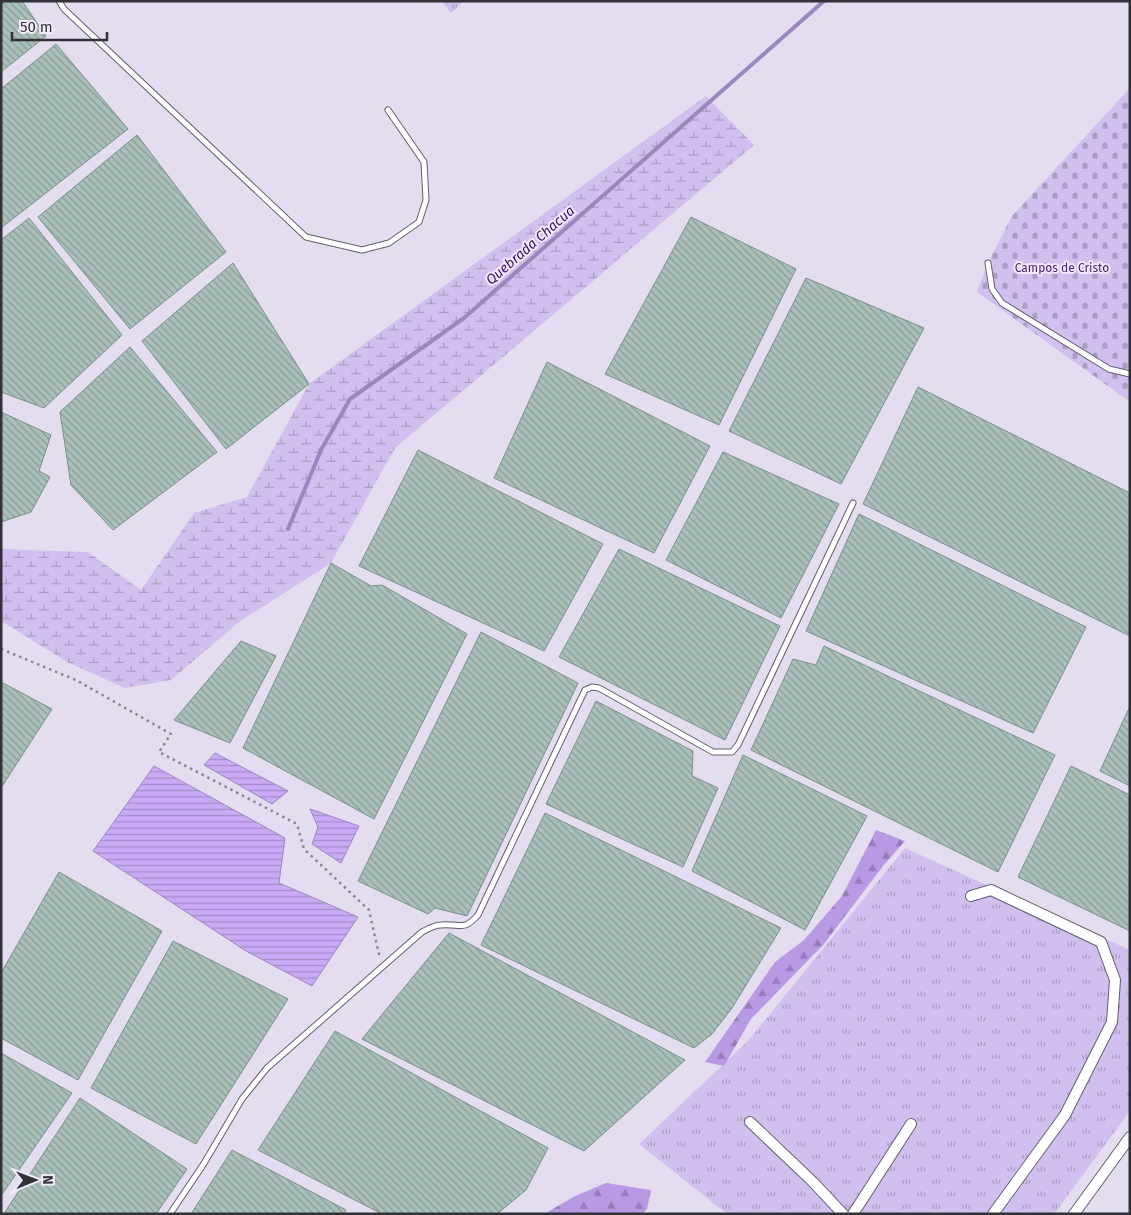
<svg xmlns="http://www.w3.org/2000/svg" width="1131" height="1215" viewBox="0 0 1131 1215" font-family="'Fira Sans',sans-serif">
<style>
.grass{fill:url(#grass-tufts)}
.forest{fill:url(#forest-firs)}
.wetland{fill:url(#wetland-marsh)}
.cemetery{fill:url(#cemetery-stones)}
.water{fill:url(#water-rules);stroke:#9c86be}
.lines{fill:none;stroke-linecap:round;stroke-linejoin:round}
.stream{stroke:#9c86be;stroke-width:4}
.building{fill:url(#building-back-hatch);stroke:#798f89}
.service-casing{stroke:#645e6e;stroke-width:7}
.minor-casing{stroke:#645e6e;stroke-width:12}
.path{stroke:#898591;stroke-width:2.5;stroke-dasharray:2.5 4;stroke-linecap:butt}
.service{stroke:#fff;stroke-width:5}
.minor{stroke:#fff;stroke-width:10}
.labels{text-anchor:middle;stroke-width:4;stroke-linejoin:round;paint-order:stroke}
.park-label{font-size:12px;fill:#4a1e76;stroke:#f1eafd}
.water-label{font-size:14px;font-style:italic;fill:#3e0e68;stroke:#f1eafd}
</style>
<defs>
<pattern id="grass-tufts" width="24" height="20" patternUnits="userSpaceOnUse" patternTransform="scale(1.25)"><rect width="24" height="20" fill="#d1bfef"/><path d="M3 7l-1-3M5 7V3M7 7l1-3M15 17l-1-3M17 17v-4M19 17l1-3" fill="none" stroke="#aa9cc3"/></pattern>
<pattern id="forest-firs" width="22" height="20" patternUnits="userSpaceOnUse" patternTransform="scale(1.25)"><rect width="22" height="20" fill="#b899e4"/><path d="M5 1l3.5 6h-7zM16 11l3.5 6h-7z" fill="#967dba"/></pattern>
<pattern id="wetland-marsh" width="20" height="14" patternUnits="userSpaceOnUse" patternTransform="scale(1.25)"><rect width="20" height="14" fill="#d1bfef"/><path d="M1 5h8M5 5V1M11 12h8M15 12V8" fill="none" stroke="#aa9cc3"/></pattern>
<pattern id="cemetery-stones" width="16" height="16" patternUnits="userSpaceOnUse" patternTransform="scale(1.25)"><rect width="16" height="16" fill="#d1bfef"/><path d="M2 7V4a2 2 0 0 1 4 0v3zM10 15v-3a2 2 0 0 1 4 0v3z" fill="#aa9cc3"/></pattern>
<pattern id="water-rules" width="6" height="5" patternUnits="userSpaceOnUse" patternTransform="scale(1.25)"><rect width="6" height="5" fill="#c9aaf7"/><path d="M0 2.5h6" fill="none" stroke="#a48bc9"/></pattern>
<pattern id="building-back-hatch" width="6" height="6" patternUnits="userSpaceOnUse" patternTransform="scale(1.25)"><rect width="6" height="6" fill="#a9c0ba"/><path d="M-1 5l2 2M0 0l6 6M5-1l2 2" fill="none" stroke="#8a9d98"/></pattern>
</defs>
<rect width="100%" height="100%" fill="#e4ddef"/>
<g class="grass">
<path d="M442 1H464L451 13Z"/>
<path d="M905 848 1130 950V1111L1054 1214H727L639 1144 748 1041Z"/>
</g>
<g class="forest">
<path d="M876 830 905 841 883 866 824 944 751 1019 724 1066 705 1062 775 962 804 940 842 896Z"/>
<path d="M606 1183 651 1190 647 1209 642 1214H544L575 1196Z"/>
</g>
<path class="wetland" d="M706 96 754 145 395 448 331 563 239 622 171 680 125 688 67 662 1 621V549L88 552 141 590 194 513 247 497 309 384Z"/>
<path class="cemetery" d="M1130 88V402L977 292 988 263 1012 216Z"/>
<g class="water">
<path d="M215 753 288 791 272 804 204 765Z"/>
<path d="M154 766 285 838 279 883 358 917 312 986 246 951 93 851Z"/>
<path d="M310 809 359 826 341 863 312 844 318 827Z"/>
</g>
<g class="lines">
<path class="stream" d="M288 529 321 450 350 399 464 318 824 1"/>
</g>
<g class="building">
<path d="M1 1H22L46 36 1 72Z"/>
<path d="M56 44 128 129 1 228V89Z"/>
<path d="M137 135 226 252 130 329 38 217Z"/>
<path d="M691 217 796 269 719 425 605 374Z"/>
<path d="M29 218 122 335 44 408 1 392V240Z"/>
<path d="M233 263 309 384 226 449 142 341Z"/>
<path d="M806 278 924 328 841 484 729 431Z"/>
<path d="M130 347 217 452 113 530 71 485 60 412Z"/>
<path d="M547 362 710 446 654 553 494 478Z"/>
<path d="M918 387 1130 493V636L863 504Z"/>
<path d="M1 412 51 435 39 471 50 477 31 512 1 522Z"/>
<path d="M418 450 603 544 544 651 359 566Z"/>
<path d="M723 452 839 504 781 618 666 560Z"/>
<path d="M859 514 1086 627 1033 733 806 631Z"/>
<path d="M619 549 780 626 725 740 559 657Z"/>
<path d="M331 563 371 586 382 585 467 634 374 819 243 748Z"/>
<path d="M481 632 578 683 467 916 435 908 428 914 358 881Z"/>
<path d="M241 641 276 656 230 743 174 720Z"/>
<path d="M824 646 1055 755 998 872 751 750 793 659 816 665Z"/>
<path d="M1 682 52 709 1 788Z"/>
<path d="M596 701 693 751 692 776 718 788 683 867 546 804Z"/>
<path d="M1130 706V786L1100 771Z"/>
<path d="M743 755 867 816 805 930 692 871Z"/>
<path d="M1071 766 1130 795V931L1018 877Z"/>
<path d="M545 813 781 928 732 1008 712 1034 694 1048 481 945Z"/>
<path d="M59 872 162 931 78 1080 1 1038V973Z"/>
<path d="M449 933 685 1060 584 1151 362 1039Z"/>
<path d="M173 941 288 999 196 1144 91 1088Z"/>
<path d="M335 1031 548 1148 526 1190 497 1214H382L258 1150Z"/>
<path d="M1 1053 72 1093 1 1196Z"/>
<path d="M80 1098 187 1169 156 1214H8L5 1212Z"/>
<path d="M232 1150 346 1210 344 1214H191Z"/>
</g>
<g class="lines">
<g class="service-casing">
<g id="service">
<path d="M59 1 64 9 306 237 362 250 389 243 419 222 426 200 424 162 388 110"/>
<path d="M988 263 992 289 1002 303 1109 369 1130 374"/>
<path d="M170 1214 203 1165 242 1099 267 1068 422 932C428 929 434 925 441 925 460 923 463 932 478 915L585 690 592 687 599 688 713 752H732L738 745 853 503"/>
</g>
</g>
<g class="minor-casing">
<g id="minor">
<path d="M971 896 991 890 1101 942 1115 980 1112 1022 1065 1115 993 1214"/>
<path d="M750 1122 813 1182 843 1214"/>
<path d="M853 1214 911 1124"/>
<path d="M1074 1214 1130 1137"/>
</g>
</g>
<path class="path" d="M1 649 76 680 171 734 159 752 297 824 304 849 369 910 380 959"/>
<use href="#service" class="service"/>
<use href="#minor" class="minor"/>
</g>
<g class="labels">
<g class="park-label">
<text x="1062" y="272">Campos de Cristo</text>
</g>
<g class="water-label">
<text transform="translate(530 245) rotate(-41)" y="5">Quebrada Chacua</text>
</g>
</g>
<rect width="1131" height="1215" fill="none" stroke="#333138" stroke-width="5"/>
<g transform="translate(35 1180) rotate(89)" stroke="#f1eafd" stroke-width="4" paint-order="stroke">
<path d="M0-4L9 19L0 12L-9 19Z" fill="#333138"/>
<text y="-8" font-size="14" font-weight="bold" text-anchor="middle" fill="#333138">N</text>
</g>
<path d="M12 32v8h95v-8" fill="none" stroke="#333138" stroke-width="2.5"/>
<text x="20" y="32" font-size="15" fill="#333138" stroke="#f1eafd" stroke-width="4" paint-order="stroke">50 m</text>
</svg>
